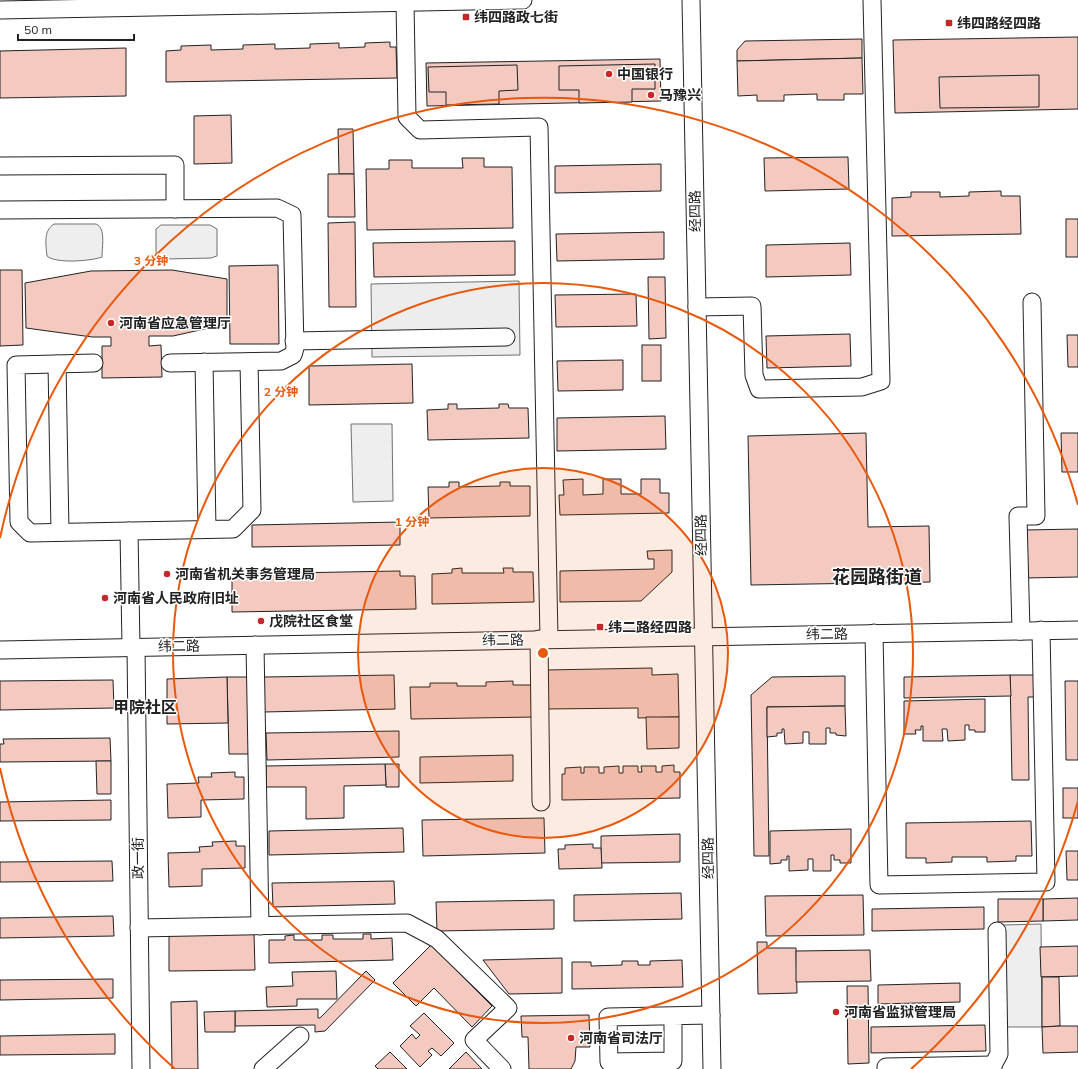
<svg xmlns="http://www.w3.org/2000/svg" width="1078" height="1069" viewBox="0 0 1078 1069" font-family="Mulish,'Noto Sans SC',sans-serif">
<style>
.green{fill:#eee;stroke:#6f6f6f}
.parking{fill:#ededed;stroke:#6f6f6f}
.building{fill:#f3c9c0;stroke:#222}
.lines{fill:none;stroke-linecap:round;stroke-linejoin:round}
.minor-casing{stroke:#222;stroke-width:19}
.minor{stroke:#fff;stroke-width:17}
.ring{fill:none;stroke:#e8590c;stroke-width:2}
.poi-dot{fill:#c62828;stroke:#fff;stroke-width:1.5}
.labels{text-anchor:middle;stroke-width:3;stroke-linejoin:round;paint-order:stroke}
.poi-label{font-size:14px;font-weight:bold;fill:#222;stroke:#fff;text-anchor:start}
.street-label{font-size:14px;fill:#222;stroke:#fff}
.quarter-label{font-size:16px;font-weight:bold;fill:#222;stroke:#fff}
.district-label{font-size:18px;font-weight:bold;fill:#222;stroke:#fff}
.centre{fill:#e8590c;stroke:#fff;stroke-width:2}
.ring-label{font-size:12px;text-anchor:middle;font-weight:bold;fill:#e8590c;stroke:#fff;stroke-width:3;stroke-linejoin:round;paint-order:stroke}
</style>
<rect width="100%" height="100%" fill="#fff"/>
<g class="green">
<path d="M96 224C106 228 102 247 102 257 91 261 56 264 47 256 46 245 43 231 54 224Z"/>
<path d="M161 225H210L217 229V256L211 258 165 259 156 256V229Z"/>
<path d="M351 424H392L393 501 353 502Z"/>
<path d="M1041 924 1042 1027H1004L1003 925Z"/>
</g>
<path class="parking" d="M519 281 520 355 372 357 371 284Z"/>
<g class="building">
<path d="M1078 37V109L895 113 893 40Z"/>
<path d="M862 39V58L737 61V50L745 41Z"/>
<path d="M390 42V47H396L397 78 166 82V51L181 50V46L211 45V50L243 49V45L275 44V49L310 48V44L339 43V48L365 47V43Z"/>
<path d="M126 48V96L0 98V51Z"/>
<path d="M862 58 863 94H844V100H817V94L784 95V101H757V95L738 96 737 61Z"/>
<path d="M660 59 661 101 427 106 426 63Z"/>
<path d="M655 64V89H632V102L579 103V90H559V66Z"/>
<path d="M517 65 518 90 499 91V104L446 105V92H429L428 67Z"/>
<path d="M1039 75V107L940 108 939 77Z"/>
<path d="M231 115 232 163 194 164V116Z"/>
<path d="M338 129H353L354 174H339Z"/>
<path d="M848 157 849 189 765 191 764 158Z"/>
<path d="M462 158H484V167H512L513 228 367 230 366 169H389V160H412V168H463Z"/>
<path d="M661 164V191L555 193V166Z"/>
<path d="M328 174H354L355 217H328Z"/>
<path d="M1001 191V196H1020L1021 234 892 236V198L911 197V192H940V197L969 196V192Z"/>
<rect x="1066" y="219" width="12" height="38"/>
<path d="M355 222 356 307H329L328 223Z"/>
<path d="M664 232V259L557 261 556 234Z"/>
<path d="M515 241V275L374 277 373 243Z"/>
<path d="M850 243 851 275 766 277V245Z"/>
<path d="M278 265 279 344H230L229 266Z"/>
<path d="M0 270H22L23 345 0 346Z"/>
<path d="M172 270 227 279V324L173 336H149V346L161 345 162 377 102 378V346H111V337H92L26 328 25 283 91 271Z"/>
<path d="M648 277H665L666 338 649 339Z"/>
<path d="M636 294 637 326 556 327 555 295Z"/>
<path d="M850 334 851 366 767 368 766 336Z"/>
<path d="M1067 335H1078V367H1068Z"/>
<rect x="642" y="345" width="19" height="36"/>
<path d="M623 360V390L558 391 557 361Z"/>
<path d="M412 364 413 403 309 405V366Z"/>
<path d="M448 404H457V409L499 408V404H508L509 408H528L529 438 428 440 427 410 448 409Z"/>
<path d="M665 416 666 449 557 451V418Z"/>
<path d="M866 433 868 527 929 526 930 582 751 585 748 436Z"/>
<path d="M1061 433H1078V472H1062Z"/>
<path d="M583 479V495L603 494V479H621V494H641V479H660V493H669V513L560 515 559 495H564L563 480Z"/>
<path d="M449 482H459V487L500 486V482H510V486H530V516L429 518 428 487H449Z"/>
<path d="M400 522V545L252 547V525Z"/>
<path d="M1078 529V577L1025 578 1024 530Z"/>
<path d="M672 550V572L641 601 560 602V571L654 569V559H648L647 551Z"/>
<path d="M462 568V573H504L503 568H513V572H533L534 602 432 604V574L452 573V569Z"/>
<path d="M400 571V576H415L416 609 232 612V574Z"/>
<path d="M652 668V675L678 674 679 717 638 718V708L546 709V670Z"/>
<path d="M394 675 395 709 264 712V677Z"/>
<path d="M1010 675H1034V697H1028L1029 780H1012Z"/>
<path d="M1010 675 1011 696 904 698V677Z"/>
<path d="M845 676V706L767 707 769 856H754L751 695 772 677Z"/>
<path d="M227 677H249L251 754H229Z"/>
<path d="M227 677 228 723 167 724V679Z"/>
<path d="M113 680 114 708 0 710V681Z"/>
<path d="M513 681V685H535L536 717 411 719 410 687H430V683H457V686H486V682Z"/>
<path d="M1065 681H1078V760H1066Z"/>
<path d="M985 699V732H975V730H969V725H965V740L948 741 947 729H942L943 741H923V726H921V730H915L916 734H904V701Z"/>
<path d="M845 706 846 736 836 735V733H830V728H826V744H809V732H803V743L785 744 784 729H782V733H777V736L767 737V707Z"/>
<path d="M646 717H679V748L647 749Z"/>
<path d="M399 731V757L267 760 266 733Z"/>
<path d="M110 738 111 761 0 762V744H4L3 739Z"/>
<path d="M513 755V781L420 783V757Z"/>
<path d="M96 761H111V794H97Z"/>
<path d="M385 764H399V787H386Z"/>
<path d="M385 764 386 785 344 786V818L306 819V787H266V766Z"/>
<path d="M674 765V772H680V798L562 800V774H565V768L581 767V773H584V767H599V773H604V767L619 766V773H623V766H638V772H642L641 766H656V772H662V766Z"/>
<path d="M235 772V777H244V799L201 800V817L168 818 167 784 199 783 198 777H212L211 773Z"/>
<rect x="1063" y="788" width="15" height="30"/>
<path d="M111 800V820L0 821V802Z"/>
<path d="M544 818 545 853 423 856 422 820Z"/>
<path d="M1031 821 1032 856H1016V861L987 862V857H952V862L926 863V858H906V823Z"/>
<path d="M403 828 404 852 269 855V831Z"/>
<path d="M851 829V863H840V860H834V855H831V871H813V859H808V870L789 871V856H787V860H781V863L770 864V831Z"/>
<path d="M680 834V862L601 863V836Z"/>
<path d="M236 841V846H245V868L202 869V886L169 887 168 853 200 852 199 847 213 846 212 842Z"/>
<path d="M593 844V848H601L602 868 559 869 558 849H565V845Z"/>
<path d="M1066 851H1078V880H1067Z"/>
<path d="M112 861 113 881 0 882V862Z"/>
<path d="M394 881 395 904 273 907 272 883Z"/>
<path d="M681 893 682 919 574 921V895Z"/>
<path d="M863 895 864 935 766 936 765 896Z"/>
<path d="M1078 898V920L1043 921V899Z"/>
<path d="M998 899H1043V921L998 922Z"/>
<path d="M554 900V929L437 931 436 902Z"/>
<path d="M984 907V929L872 931V909Z"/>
<path d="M113 916 114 936 0 938V918Z"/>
<path d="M254 933 255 970 169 971V935Z"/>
<path d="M363 934H371V939L392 938 393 960 269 963V940H285V936L294 935V940H322V935H333V939H363Z"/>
<path d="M757 942H767V948H796L797 993 758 994Z"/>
<path d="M431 945 492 1006 472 1027 434 988 416 1006 393 983Z"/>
<path d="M1078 946V976L1041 977 1040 947Z"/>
<path d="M870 950 871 981 796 982V951Z"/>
<path d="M562 958V993L509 994 483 960Z"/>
<path d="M682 960 683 987 572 989V962H591V966L622 965V961H638V965H650V961Z"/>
<path d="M336 971 337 999H297V1006L267 1007 266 987 293 986 292 972Z"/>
<path d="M366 971 375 980 325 1031 315 1032V1025L235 1026V1011L318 1009V1018H320Z"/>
<path d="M1042 977H1059L1060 1026 1042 1027Z"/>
<path d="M113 979V998L0 1000V980Z"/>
<path d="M960 983V1002L878 1004V985Z"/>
<path d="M847 986H868L869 1063 848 1064Z"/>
<path d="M197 1001 198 1069H172L171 1002Z"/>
<path d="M235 1011V1032H205L204 1012Z"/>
<path d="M424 1013 454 1043 441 1056 432 1048 428 1051 432 1055 420 1067 400 1046 412 1034 416 1039 420 1035 410 1026Z"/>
<path d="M589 1015 590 1047H576L575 1061 571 1069H529L528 1037H522L521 1016Z"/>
<path d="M985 1025 986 1051 871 1053V1027Z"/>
<path d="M1060 1026H1078V1052L1043 1053 1042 1027Z"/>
<path d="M115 1034V1054L0 1055V1036Z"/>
<path d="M390 1052 407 1069H378L375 1066Z"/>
<path d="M466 1052 482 1069H449Z"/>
</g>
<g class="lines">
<g class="minor-casing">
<g id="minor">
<path d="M691 0 712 1069"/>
<path d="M405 2 407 117 420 130 539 127 549 639"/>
<path d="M0 10 523 0"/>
<path d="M0 166 175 165V209"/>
<path d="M0 210 277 208 292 215 295 348 293 355 281 361 170 363"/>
<path d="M697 307 752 306 754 375 759 389 862 387 881 381 872 0"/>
<path d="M294 341 506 337"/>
<path d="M204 362 207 529"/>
<path d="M94 363 16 365 19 522 30 533 233 529 252 510 249 362"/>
<path d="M57 364 60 532"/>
<path d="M129 531 131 647"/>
<path d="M1021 631 1018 516H1036L1032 302"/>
<path d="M874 633 879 885 1046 882 1041 630"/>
<path d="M539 639 541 802"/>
<path d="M255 645 260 926"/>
<path d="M136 647 141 1069"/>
<path d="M0 650 1078 630"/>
<path d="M139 928 407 923 437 939 508 1008 474 1040 502 1069"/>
<path d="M673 1016V1061L609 1062 608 1017 711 1015"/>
<path d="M886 1067 993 1065"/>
<path d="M263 1069 300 1036"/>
<path d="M993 1069V1065L999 1054 997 931"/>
</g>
</g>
<use href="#minor" class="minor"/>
</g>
<circle cx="543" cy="653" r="185" fill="#e8590c" fill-opacity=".12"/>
<g class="ring">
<circle cx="543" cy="653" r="185"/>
<circle cx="543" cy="653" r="370"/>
<path d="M1078 801A555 555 0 0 1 911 1069M175 1069A555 555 0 0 1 0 768M0 538A555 555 0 0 1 1078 505"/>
</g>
<g class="poi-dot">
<rect x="462" y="13" width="8" height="8" rx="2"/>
<rect x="945" y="19" width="8" height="8" rx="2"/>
<circle cx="609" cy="74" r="4"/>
<circle cx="651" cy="95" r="4"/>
<circle cx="111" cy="323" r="4"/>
<circle cx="167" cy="574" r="4"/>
<circle cx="105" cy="598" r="4"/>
<circle cx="261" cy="621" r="4"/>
<rect x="596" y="623" width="8" height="8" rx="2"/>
<circle cx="836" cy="1012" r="4"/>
<circle cx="571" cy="1038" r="4"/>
</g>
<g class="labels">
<g class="poi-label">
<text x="474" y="22">纬四路政七街</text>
<text x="957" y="28">纬四路经四路</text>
<text x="617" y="79">中国银行</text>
<text x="659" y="100">马豫兴</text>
<text x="119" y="328">河南省应急管理厅</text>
<text x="175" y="579">河南省机关事务管理局</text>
<text x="113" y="603">河南省人民政府旧址</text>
<text x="269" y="626">戊院社区食堂</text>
<text x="608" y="632">纬二路经四路</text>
<text x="844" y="1017">河南省监狱管理局</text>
<text x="579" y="1043">河南省司法厅</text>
</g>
<g class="street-label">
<text transform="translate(695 211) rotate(-91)" y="5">经四路</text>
<text transform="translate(701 535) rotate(-91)" y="5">经四路</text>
<text transform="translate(827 634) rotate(-1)" y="5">纬二路</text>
<text transform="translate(503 640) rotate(-1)" y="5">纬二路</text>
<text transform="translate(179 646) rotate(-1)" y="5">纬二路</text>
<text transform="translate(138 858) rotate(-91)" y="5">政一街</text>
<text transform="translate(708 858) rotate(-91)" y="5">经四路</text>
</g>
<g class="quarter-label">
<text x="145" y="713">甲院社区</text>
</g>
<g class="district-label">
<text x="877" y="583">花园路街道</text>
</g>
</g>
<circle cx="543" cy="653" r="6" class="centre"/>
<g class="ring-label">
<text x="151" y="265">3 分钟</text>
<text x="281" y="396">2 分钟</text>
<text x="412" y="526">1 分钟</text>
</g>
<path d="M18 34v6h116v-6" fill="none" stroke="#222222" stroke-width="2"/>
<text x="24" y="34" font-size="12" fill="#222222" stroke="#ffffff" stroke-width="3" paint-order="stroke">50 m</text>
</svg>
